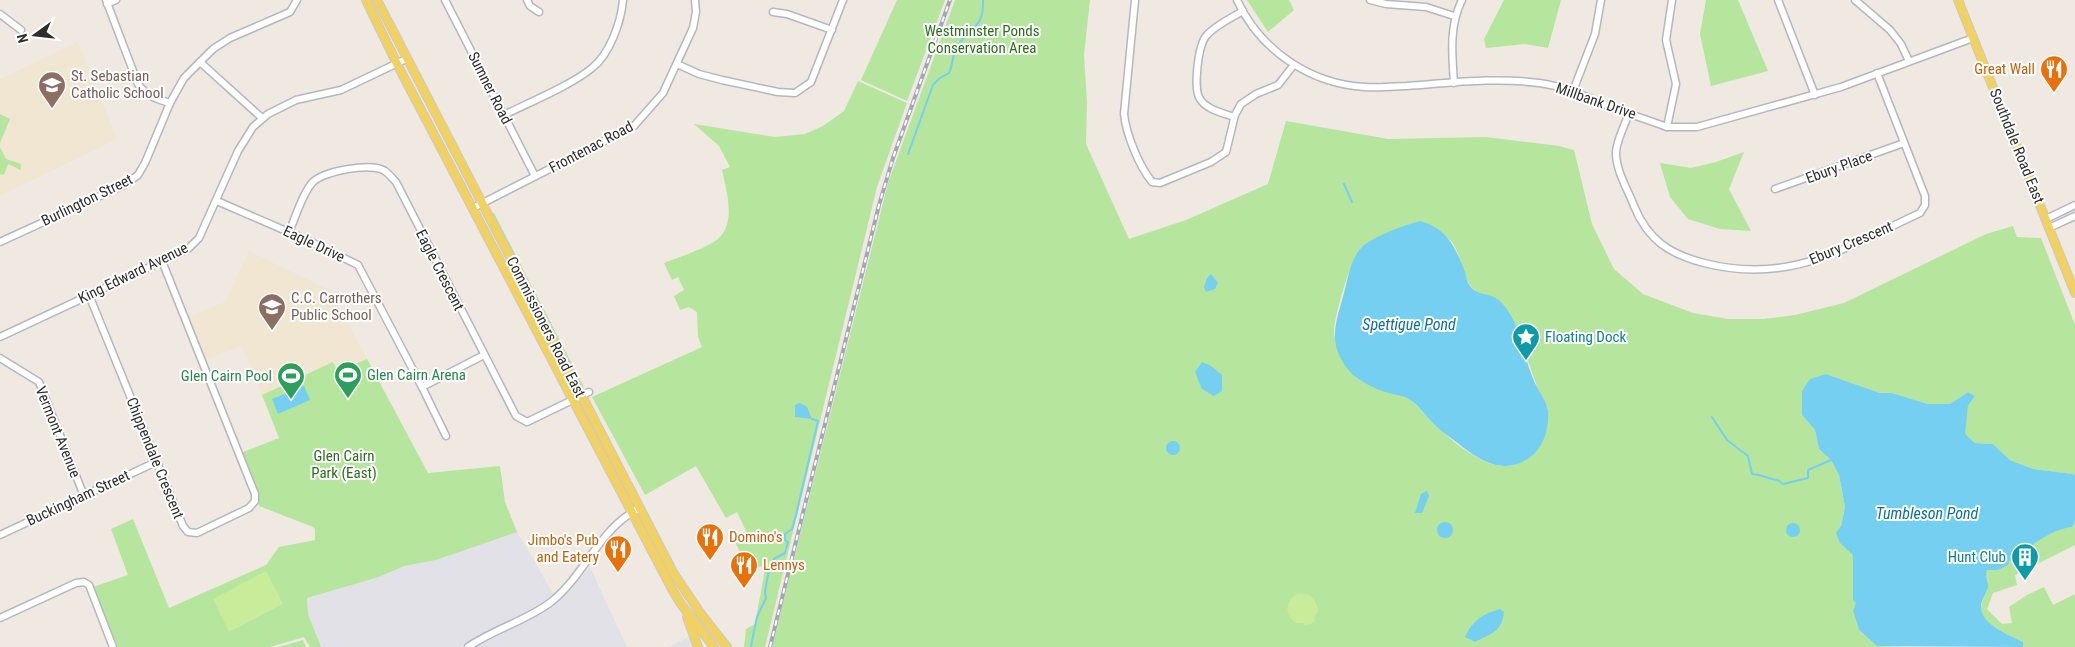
<svg xmlns="http://www.w3.org/2000/svg" width="2075" height="647" viewBox="0 0 2075 647" font-family="'Roboto Condensed',sans-serif">
<style>
.industrial{fill:#e3e1e8}
.education{fill:#f0e6d1}
.green{fill:#b6e59e;fill-rule:evenodd}
.pitch{fill:#c9ec9a}
.water{fill:#75cff0}
.lines{fill:none;stroke-linecap:round;stroke-linejoin:round}
.stream{stroke:#75cff0;stroke-width:2}
.minor-casing{stroke:#b4b7c1;stroke-width:9}
.major-casing{stroke:#c9c9c9;stroke-width:10}
.minor{stroke:#fff;stroke-width:6}
.major{stroke:#f2d163;stroke-width:8}
.rail-casing{stroke:#a3a6b8;stroke-width:4}
.rail{stroke:#fff;stroke-width:2;stroke-dasharray:5.5;stroke-linecap:butt}
.labels{text-anchor:middle;stroke-width:4;stroke-linejoin:round;paint-order:stroke}
.park-label{font-size:15px;fill:#2c6e1b;stroke:#fff}
.food-label{font-size:15px;fill:#c56008;stroke:#fff;text-anchor:end}
.education-label{font-size:15px;fill:#785e54;stroke:#fff;text-anchor:start}
.street-label{font-size:15px;fill:#2e2e2e;stroke:#fff}
.culture-label{font-size:15px;fill:#0d838f;stroke:#fff;text-anchor:start}
.leisure-label{font-size:15px;fill:#27864d;stroke:#fff;text-anchor:start}
.water-label{font-size:16px;font-style:italic;fill:#0d6fa3;stroke:#fff}
</style>
<rect width="100%" height="100%" fill="#efe9e1"/>
<g class="industrial">
<path d="M517 532 557 600 590 567 627 647H321L308 614 307 598 379 577 404 566 436 560Z"/>
<path d="M690 636 697 647H669Z"/>
</g>
<g class="education">
<path d="M78 42 117 139 0 196V79Z"/>
<path d="M249 251 331 291 367 359 338 371 334 362 262 395 242 346 205 360 187 317 225 302Z"/>
</g>
<g class="green">
<path d="M897 0H945L907 101 861 80Z"/>
<path d="M955 0H1090L1084 55 1087 103 1086 144 1129 239 1186 220 1268 184 1286 121 1388 139 1486 137 1559 146 1574 150 1592 224 1614 269 1643 294 1693 313 1728 319H1763L1795 315 1844 303 1986 234 2013 226 2017 237 2041 238 2075 325V476L2072 474 2033 469 2010 460 1993 444 1975 443 1964 434 1968 406 1975 396 1968 392 1950 404H1928L1892 393H1880L1826 374 1802 415 1815 430 1819 449 1831 460 1839 475 1845 507 1841 526 1853 555V600L1857 603 1853 611 1859 630 1877 646 1911 647H772L888 183ZM1420 221C1428 226 1447 236 1452 242 1460 253 1462 274 1470 285 1481 300 1493 290 1506 310 1526 340 1529 377 1548 408L1526 460C1519 463 1511 466 1504 466 1480 466 1450 439 1433 423 1424 415 1418 404 1406 397 1389 389 1368 389 1354 375 1349 371 1335 340 1334 334 1333 319 1351 258 1361 248 1371 238 1406 225 1420 221Z"/>
<path d="M1247 0H1289L1294 10 1268 32Z"/>
<path d="M1504 0H1561L1548 48 1525 44 1486 48 1484 39Z"/>
<path d="M1706 0H1738L1768 71 1711 86 1700 34Z"/>
<path d="M858 81 907 103 877 187 765 647H744L746 629 755 624 766 564 750 572 733 538 746 531 737 512 726 518 696 466 645 495 592 397 702 347 698 337 697 312 689 307 680 310 674 296 684 290 678 277 672 280 664 263C679 257 709 248 720 237 736 220 726 189 722 170L730 167 719 146 694 124 775 137 805 134 823 126 844 111Z"/>
<path d="M0 114 10 119 0 143Z"/>
<path d="M0 147 6 159 21 164V170L8 164 4 175 0 174Z"/>
<path d="M1744 152 1729 189 1751 231 1720 229 1688 219 1670 197 1660 163 1691 168 1716 162Z"/>
<path d="M494 213 584 387 580 386 492 214Z"/>
<path d="M367 359 428 473 500 466 505 502 517 532 436 560 404 566 379 577 307 598 308 614 321 647H310L304 637 270 647H118L93 587 128 575 111 529 133 519 169 608 266 565 279 547 315 540V529L313 527 259 506 257 487 241 453 279 438 262 395 333 362 338 371Z"/>
<path d="M2075 521V545L2015 575 2017 585 1993 593 1987 609 2002 624 2012 623 2009 607 2027 595 2044 587 2053 605 2075 594V647H2023V642C2010 635 1983 626 1981 608 1981 600 1988 593 1988 585 1988 579 1985 577 1987 570H1998L2014 548 2027 549C2040 539 2056 529 2072 527Z"/>
<path d="M303 640 306 647H279Z"/>
</g>
<g class="pitch">
<path d="M266 571 283 604 229 632 213 599Z"/>
<path d="M1297 594C1308 592 1316 598 1318 610L1314 618 1315 622 1305 626 1304 623H1296C1284 615 1285 601 1297 594Z"/>
</g>
<g class="water">
<path d="M1420 221C1448 229 1455 247 1465 272 1466 276 1467 280 1468 283 1477 298 1489 291 1500 301 1521 322 1522 354 1534 381 1537 388 1548 404 1548 411 1549 428 1544 448 1529 458 1502 477 1476 458 1455 441 1447 435 1438 429 1432 422 1423 413 1418 404 1407 398 1402 395 1395 395 1389 393 1377 390 1361 382 1352 374 1323 342 1338 320 1346 285 1349 273 1352 257 1362 247 1372 237 1405 225 1420 221Z"/>
<path d="M1211 274 1218 283 1215 289 1206 292 1204 287 1207 278Z"/>
<path d="M1202 362 1211 366 1222 375V391L1214 396 1202 389 1195 372Z"/>
<path d="M1826 374 1880 393H1892L1928 404H1950L1968 392 1975 396 1968 406 1965 434 1975 443 1993 444 2010 460 2033 469 2073 474 2075 476V521L2072 527C2056 529 2040 539 2027 549L2014 548 2008 565 1998 570H1987C1985 577 1988 580 1988 586 1988 593 1980 600 1981 608 1983 626 2010 635 2023 642V647L1877 646 1859 630 1853 611 1856 603 1853 600V555L1840 543 1836 533 1841 526 1845 507 1839 475 1831 460 1819 449 1815 430 1802 415V391L1810 379Z"/>
<path d="M304 386 310 400 278 414 272 399Z"/>
<path d="M800 403 807 407 812 419 795 417V405Z"/>
<circle cx="1173" cy="448" r="7"/>
<path d="M1427 491 1429 496 1422 513H1415L1421 494Z"/>
<circle cx="1445" cy="530" r="8"/>
<circle cx="1793" cy="530" r="7"/>
<path d="M1500 609 1504 612C1502 632 1490 634 1475 642L1465 637C1473 620 1483 614 1500 609Z"/>
</g>
<g class="lines">
<g class="stream">
<path d="M908 154 933 85 940 78 949 73C953 65 952 55 957 47 970 25 984 30 983 0"/>
<path d="M1344 184 1352 202"/>
<path d="M1712 417 1727 440 1748 456 1752 474C1762 474 1766 479 1778 480L1783 484 1808 478V470L1831 460"/>
<path d="M751 646 757 617 766 598 765 592 769 569 774 559 785 553 788 542 785 540V534L792 529 796 515 818 421 812 419"/>
</g>
<g class="minor-casing">
<g id="minor">
<path d="M106 0 138 84C147 96 156 99 170 103"/>
<path d="M445 0 535 176"/>
<path d="M527 0 530 6 539 12"/>
<path d="M1135 0 1124 114C1126 134 1139 166 1152 182L1160 183 1211 162 1226 152 1235 115 1241 104 1256 94 1278 85 1293 66"/>
<path d="M1237 0C1260 50 1310 84 1365 87 1379 88 1393 86 1407 86 1450 83 1496 77 1539 83 1564 86 1587 97 1610 107 1629 114 1648 120 1667 127H1697L1841 87 1973 38"/>
<path d="M1370 0 1386 4 1426 7 1454 16"/>
<path d="M1778 0 1815 95"/>
<path d="M1855 0 1890 30 1901 44 1909 61"/>
<path d="M107 4 116 0"/>
<path d="M773 12 787 14 832 30"/>
<path d="M0 14 21 30"/>
<path d="M200 62 262 118"/>
<path d="M677 64 699 74 722 80 778 92 795 93 811 82 843 0"/>
<path d="M1454 83C1452 54 1449 26 1462 0"/>
<path d="M1573 91 1595 34 1601 0"/>
<path d="M1629 113C1625 125 1616 141 1616 153 1616 171 1628 190 1634 206 1648 240 1669 254 1704 263 1791 285 1844 248 1920 213L1925 205V196L1877 73"/>
<path d="M504 115C530 102 570 86 592 68 610 54 621 22 623 0"/>
<path d="M1234 117C1223 113 1207 110 1200 99 1193 89 1198 44 1207 35 1216 25 1231 18 1243 11"/>
<path d="M1667 127 1676 84 1666 40 1672 0"/>
<path d="M1775 189 1904 143"/>
<path d="M217 201 307 240 358 265 422 387 484 355"/>
<path d="M473 208 634 126 663 93 693 28 696 12 695 0"/>
<path d="M2046 219 2075 205"/>
<path d="M2049 228 2075 216"/>
<path d="M289 232C296 217 301 196 312 183 322 171 372 162 385 171 389 174 393 179 396 182L516 416 527 422 589 392"/>
<path d="M0 242 124 185 138 175 145 163 170 103 184 78 213 49 230 38 290 12 297 0"/>
<path d="M89 295 183 526 188 532 197 533 249 508 255 501V494L162 261"/>
<path d="M0 337 188 249 199 238 238 151 253 127 268 114 296 100 341 90 406 59"/>
<path d="M0 358 39 382 84 496"/>
<path d="M422 387 446 436"/>
<path d="M0 535 156 462"/>
<path d="M0 618 76 583 84 582 89 585 113 647"/>
<path d="M468 647C494 629 526 621 551 602 585 575 598 531 636 510"/>
</g>
</g>
<g class="major-casing">
<g id="major">
<path d="M366 0 397 64 673 591 681 604 714 647"/>
<path d="M377 0 674 574 701 614 727 647"/>
<path d="M1958 0 2075 293"/>
<path d="M687 617 698 647"/>
</g>
</g>
<use href="#minor" class="minor"/>
<use href="#major" class="major"/>
<g class="rail-casing">
<path id="rail" d="M770 647 879 205 893 158 950 0"/>
</g>
<use href="#rail" class="rail"/>
</g>
<defs>
<g id="restaurant-pin" transform="scale(1.4375)"><path d="M0 17L-7.5 6A9.5 9.5 0 1 1 7.5 6Z" fill="#e8710a" stroke="#fff"/><path d="M-5-6h1v4h1v-4h1v4h1v-4h1v5L-1.5 .5V6h-2V.5L-5-1ZM5-6V6H3V1.5H1.5Q1.5-4 5-6Z" fill="#fff"/></g>
<g id="school-pin" transform="scale(1.4375)"><path d="M0 17L-7.5 6A9.5 9.5 0 1 1 7.5 6Z" fill="#8d6e63" stroke="#fff"/><path d="M0-5L7-2L0 1L-7-2ZM-4 1L0 2.5L4 1V4Q0 6-4 4Z" fill="#fff"/></g>
<g id="sight-pin" transform="scale(1.4375)"><path d="M0 17L-7.5 6A9.5 9.5 0 1 1 7.5 6Z" fill="#0f9aa8" stroke="#fff"/><path d="M0-6L1.8-2.2L6-1.7L2.9 1.2L3.7 5.4L0 3.3L-3.7 5.4L-2.9 1.2L-6-1.7L-1.8-2.2Z" fill="#fff"/></g>
<g id="stadium-pin" transform="scale(1.4375)"><path d="M0 17L-7.5 6A9.5 9.5 0 1 1 7.5 6Z" fill="#2e9e5b" stroke="#fff"/><path d="M0-5a6.5 5 0 1 0 0 10a6.5 5 0 1 0 0-10ZM-3.5-1.8h7v3.6h-7Z" fill="#fff"/></g>
<g id="building-pin" transform="scale(1.4375)"><path d="M0 17L-7.5 6A9.5 9.5 0 1 1 7.5 6Z" fill="#0f9aa8" stroke="#fff"/><path d="M-4-6H4V6H1V3H-1V6H-4ZM-2.5-4.3h1.7v1.8h-1.7ZM.8-4.3h1.7v1.8H.8ZM-2.5-1h1.7V.8h-1.7ZM.8-1h1.7V.8H.8Z" fill="#fff"/></g>
</defs>
<g fill-rule="evenodd">
<use href="#restaurant-pin" x="2054" y="69"/>
<use href="#school-pin" x="52" y="85"/>
<use href="#school-pin" x="272" y="307"/>
<use href="#sight-pin" x="1526" y="337"/>
<use href="#stadium-pin" x="348" y="375"/>
<use href="#stadium-pin" x="291" y="376"/>
<use href="#restaurant-pin" x="710" y="537"/>
<use href="#restaurant-pin" x="618" y="549"/>
<use href="#building-pin" x="2025" y="557"/>
<use href="#restaurant-pin" x="744" y="565"/>
</g>
<g class="labels">
<g class="park-label">
<text x="982" y="36">Westminster Ponds<tspan x="982" dy="17">Conservation Area</tspan></text>
<text x="344" y="461">Glen Cairn<tspan x="344" dy="17">Park (East)</tspan></text>
</g>
<g class="food-label">
<text x="2035" y="74">Great Wall</text>
<text x="729" y="542" text-anchor="start">Domino's</text>
<text x="599" y="545">Jimbo's Pub<tspan x="599" dy="17">and Eatery</tspan></text>
<text x="763" y="570" text-anchor="start">Lennys</text>
</g>
<g class="education-label">
<text x="71" y="81">St. Sebastian<tspan x="71" dy="17">Catholic School</tspan></text>
<text x="291" y="303">C.C. Carrothers<tspan x="291" dy="17">Public School</tspan></text>
</g>
<g class="street-label">
<text transform="translate(490 88) rotate(63)" y="5">Sumner Road</text>
<text transform="translate(1596 101) rotate(19)" y="5">Millbank Drive</text>
<text transform="translate(2017 146) rotate(68)" y="5">Southdale Road East</text>
<text transform="translate(591 147) rotate(-28)" y="5">Frontenac Road</text>
<text transform="translate(1839 167) rotate(-20)" y="5">Ebury Place</text>
<text transform="translate(87 200) rotate(-26)" y="5">Burlington Street</text>
<text transform="translate(1851 243) rotate(-23)" y="5">Ebury Crescent</text>
<text transform="translate(314 244) rotate(25)" y="5">Eagle Drive</text>
<text transform="translate(440 270) rotate(63)" y="5">Eagle Crescent</text>
<text transform="translate(133 273) rotate(-26)" y="5">King Edward Avenue</text>
<text transform="translate(546 327) rotate(63)" y="5">Commissioners Road East</text>
<text transform="translate(58 432) rotate(68)" y="5">Vermont Avenue</text>
<text transform="translate(155 458) rotate(68)" y="5">Chippendale Crescent</text>
<text transform="translate(78 498) rotate(-25)" y="5">Buckingham Street</text>
</g>
<g class="culture-label">
<text x="1545" y="342">Floating Dock</text>
<text x="2006" y="562" text-anchor="end">Hunt Club</text>
</g>
<g class="leisure-label">
<text x="367" y="380">Glen Cairn Arena</text>
<text x="272" y="381" text-anchor="end">Glen Cairn Pool</text>
</g>
<g class="water-label">
<text x="1409" y="330">Spettigue Pond</text>
<text x="1927" y="519">Tumbleson Pond</text>
</g>
</g>
<g transform="translate(35 35) rotate(255)" stroke="#ffffff" stroke-width="4" paint-order="stroke">
<path d="M0-4L9 19L0 12L-9 19Z" fill="#2e2e2e"/>
<text y="-8" font-size="14" font-weight="bold" text-anchor="middle" fill="#2e2e2e">N</text>
</g>
</svg>
